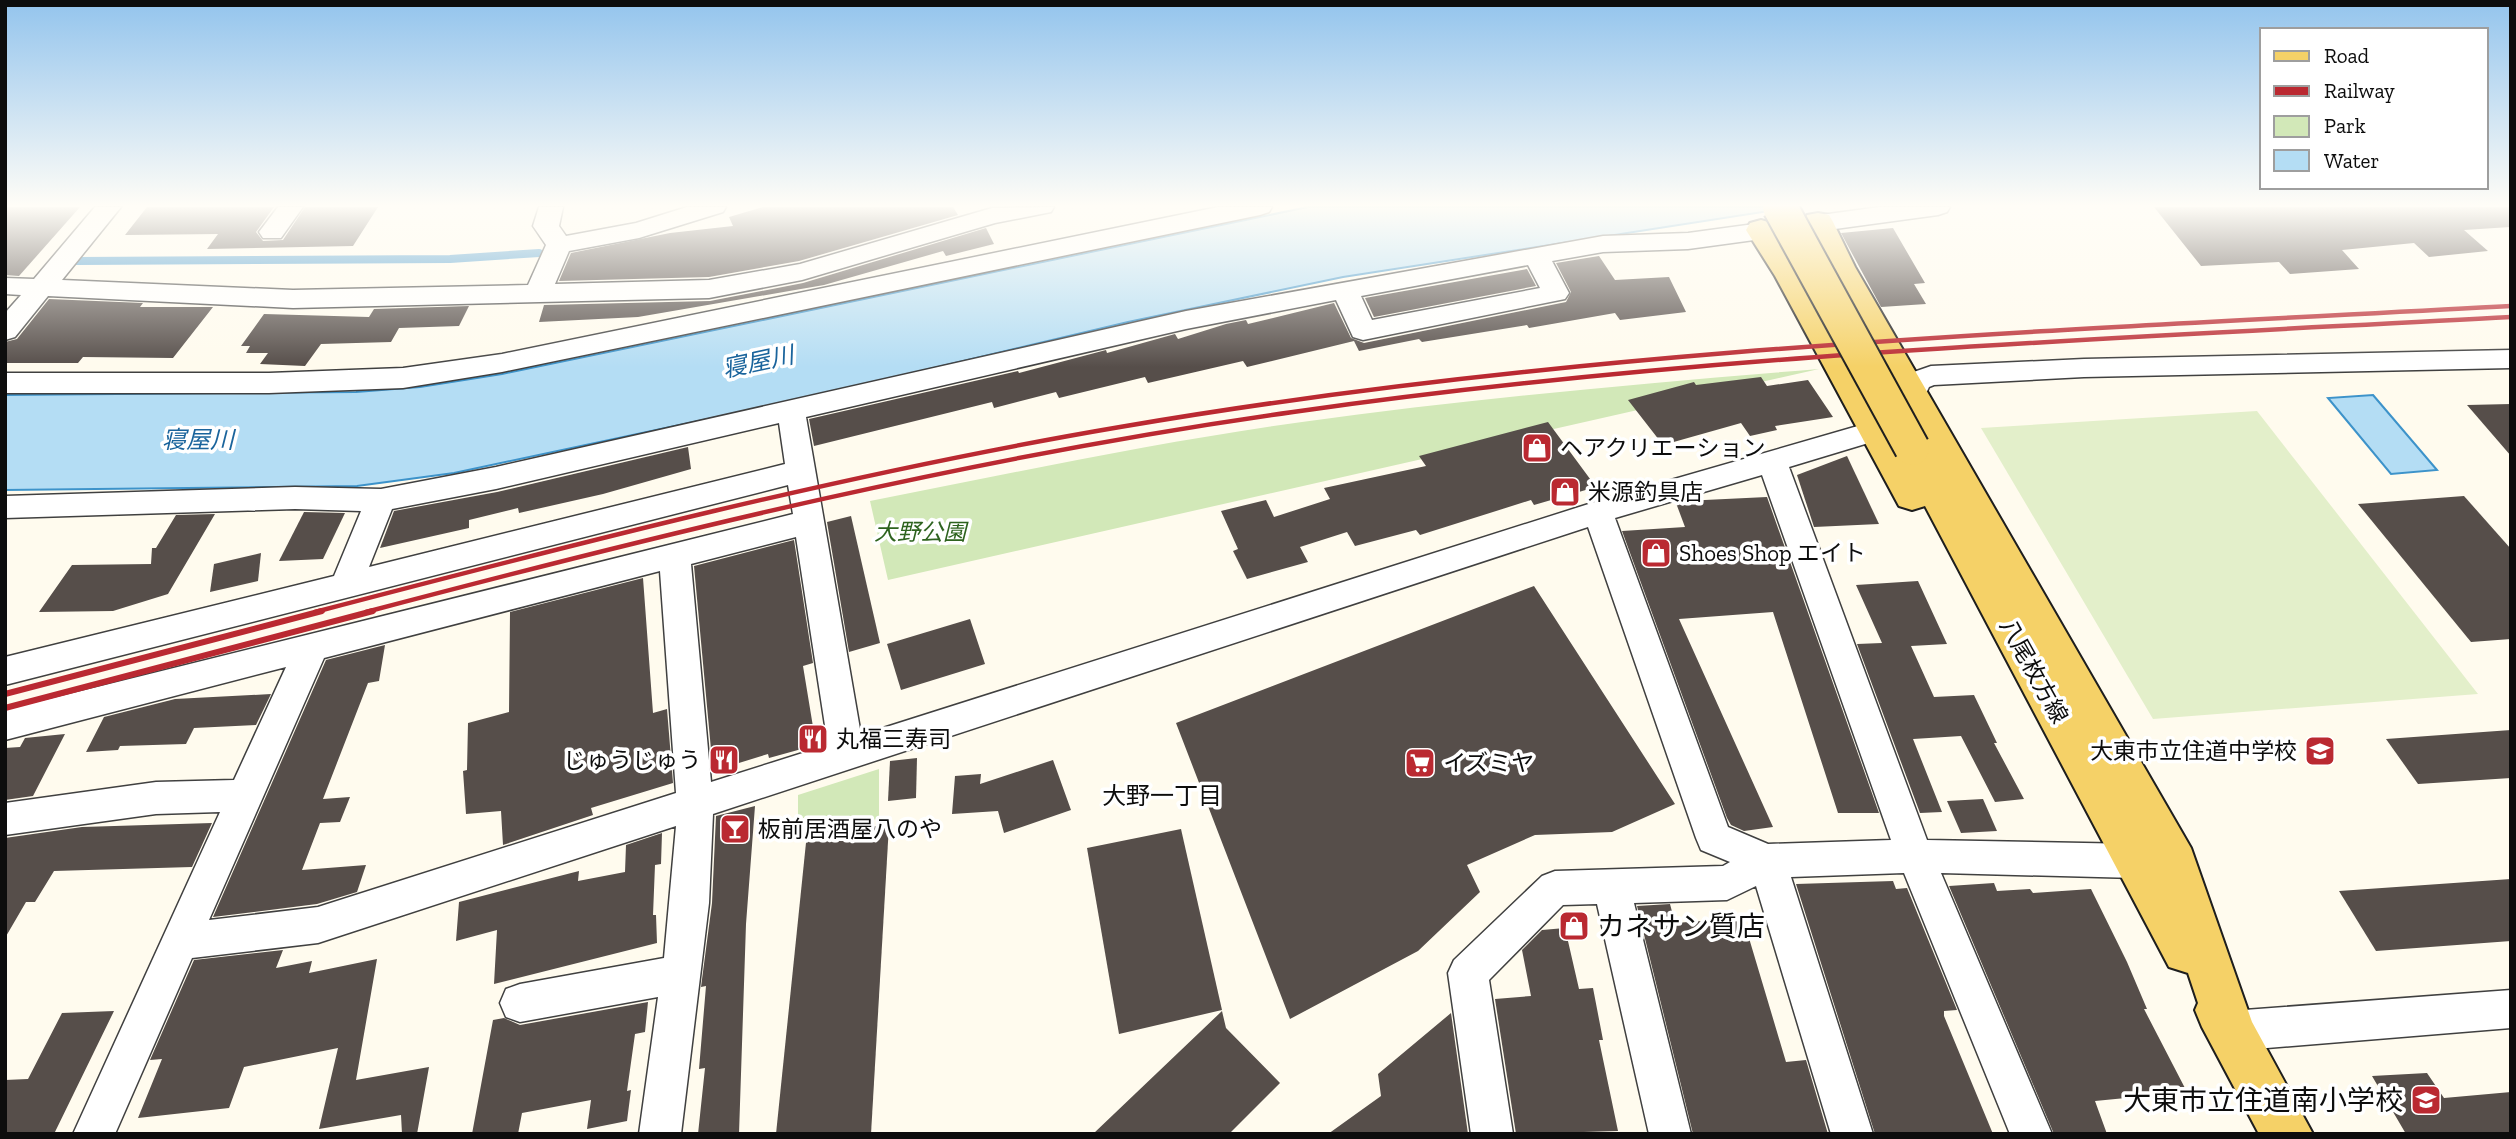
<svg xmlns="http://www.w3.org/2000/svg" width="2516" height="1139" viewBox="0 0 2516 1139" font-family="'Zilla Slab','Noto Sans JP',serif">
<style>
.green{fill:#d2e8b8}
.pitch{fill:#e3efca}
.water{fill:#b4ddf4;stroke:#3d93ca;stroke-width:2}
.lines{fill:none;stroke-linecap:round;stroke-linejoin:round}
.stream{stroke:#3d93ca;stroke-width:8}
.building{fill:#564e4a}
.minor-casing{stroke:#404040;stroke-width:3}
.major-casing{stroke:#1e1e1e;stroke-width:4}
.minor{fill:#fff;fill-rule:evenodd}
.major{fill:#f5d167;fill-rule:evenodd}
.rail-far1{stroke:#ba2931;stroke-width:4.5}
.rail{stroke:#ba2931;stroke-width:6}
.major-bridge-casing{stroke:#1e1e1e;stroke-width:38;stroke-linecap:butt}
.major-bridge{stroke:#f5d167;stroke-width:34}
.labels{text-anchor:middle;stroke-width:7;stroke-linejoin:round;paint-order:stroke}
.poi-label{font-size:23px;fill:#0d0d0d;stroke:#fff;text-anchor:start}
.park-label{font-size:23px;font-style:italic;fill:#2e631f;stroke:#fff}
.street-label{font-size:23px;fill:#0d0d0d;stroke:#fff}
.water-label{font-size:24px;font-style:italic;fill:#1a649c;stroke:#fff}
.neighbourhood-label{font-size:24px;fill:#0d0d0d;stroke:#fff}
.near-poi-label{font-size:28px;fill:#0d0d0d;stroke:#fff;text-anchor:start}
</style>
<rect width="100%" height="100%" fill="#fffbee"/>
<g class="green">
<path d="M1819 369 888 580 870 501C1013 473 1157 442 1302 422 1474 398 1647 383 1819 369Z"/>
<path d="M879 769V819L798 828V795Z"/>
</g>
<path class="pitch" d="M2257 411 2478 694 2153 719 1981 428Z"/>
<g class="water">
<path d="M1308 207H1795L1343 277 1128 322 820 395 454 473 357 486 5 490V395L356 392 420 387 502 374Z"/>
<path d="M2373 395 2437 470 2391 474 2328 398Z"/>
</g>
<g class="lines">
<path class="stream" d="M75 261 450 259 539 253"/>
</g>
<g class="building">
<path d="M5 207H80L19 276 5 275Z"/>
<path d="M147 207H274L256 232 263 241 283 240 305 207H378L353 246 207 249 218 234 125 235Z"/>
<path d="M763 207H953L958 215 799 261 709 277 559 281 571 253 670 233 733 226 729 217Z"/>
<path d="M2154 207H2509L2510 227 2464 230 2488 251 2429 257 2414 243 2342 250 2359 269 2290 274 2279 262 2201 266Z"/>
<path d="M986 228 994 244 946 256 943 251 824 285 638 317 539 322 544 305 710 301 803 283Z"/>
<path d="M1893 228 1925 283 1914 284 1926 304 1881 307 1841 233Z"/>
<path d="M1599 256 1615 280 1669 277 1686 312 1620 320 1615 313 1529 328 1527 325 1422 342 1419 339 1359 351 1354 341 1247 367 1243 361 1148 383 1145 377 1059 398 1056 392 994 408 992 402 814 446 809 419 1018 371 1019 373 1106 350 1107 353 1175 334 1178 339 1226 324 1246 320 1248 324 1334 303 1351 338 1364 343 1566 302 1571 292 1556 263Z"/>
<path d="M1527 269 1536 286 1374 317 1365 298Z"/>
<path d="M49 299 143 303 140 307H213L173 358 83 357 78 363H5V342L17 339Z"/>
<path d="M469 306 459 326 399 328 391 342 321 344 305 366 260 364 268 353H246L250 346H241L264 314 369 317 374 309Z"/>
<path d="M1761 377 1767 386 1808 380 1833 417 1775 426 1777 430 1750 436 1741 423 1663 445 1628 400 1694 382 1696 385Z"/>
<path d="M2511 404V456L2467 405Z"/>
<path d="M1548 422 1596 487 1534 505 1531 500 1420 535 1416 530 1355 546 1347 532 1300 547 1308 562 1247 579 1233 551 1238 549 1221 511 1266 500 1274 517 1330 499 1324 488 1426 466 1419 456Z"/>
<path d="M688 447 691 469 603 494 519 513 518 508 469 520V528L380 548 394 511 497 492Z"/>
<path d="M1847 456 1879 524 1814 527 1797 475Z"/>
<path d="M2464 496 2511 549V639L2471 642 2358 504Z"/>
<path d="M1767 497 1879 813H1838L1773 612 1679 619 1773 827 1744 831 1731 825 1727 818 1622 531 1685 527 1676 503 1684 501Z"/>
<path d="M304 512 345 513 323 559 279 561Z"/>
<path d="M215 514 168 594 113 611 39 612 72 565 151 564 152 548H156L176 515Z"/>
<path d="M851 516 880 643 849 652 827 522Z"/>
<path d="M794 540 813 663 803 666 816 745 769 758 768 754 713 771 694 566Z"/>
<path d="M261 553 258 581 210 592 214 564Z"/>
<path d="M643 578 653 713 667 709 673 783 591 808 593 815 503 845 501 811 466 814 463 771 467 770 468 723 509 712 510 612Z"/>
<path d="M1918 581 1947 644 1911 646 1934 697 1974 695 1997 743H1994L2024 799 1995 802 1961 736 1913 739 1942 812 1920 813 1857 644 1882 643 1856 585Z"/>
<path d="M1534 586 1675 804 1612 832 1535 835 1467 865 1480 892 1418 951 1290 1019 1176 723Z"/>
<path d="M970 619 985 664 901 690 887 644Z"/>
<path d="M385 645 379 681 368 683 323 799 350 797 340 822 320 823 302 870 366 865 357 892 317 904 213 917 326 660Z"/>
<path d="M271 694 256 725 194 728 186 744 120 746 118 750 86 752 104 717 175 699Z"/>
<path d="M2511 730V778L2418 784 2386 739Z"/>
<path d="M65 734 33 796 5 800V748L20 747 25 738Z"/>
<path d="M917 758 916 798 888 801 890 761Z"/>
<path d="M1053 760 1071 810 1004 833 998 811 952 814 955 776 981 774 980 784Z"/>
<path d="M1983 799 1997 831 1961 833 1947 801Z"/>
<path d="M755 806 746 924 739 1134H698L705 1068 699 1069 706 986 701 987 712 903 716 816Z"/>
<path d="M212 823 192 867 54 871 35 902H26L5 938V838L82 827Z"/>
<path d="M889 825 871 1134H776L807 833Z"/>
<path d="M1181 829 1222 1010 1119 1034 1087 848Z"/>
<path d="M662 833 661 864 655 865 653 915H656L657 943 494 984 497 930 456 941 459 902 579 871 578 881 625 872 626 845Z"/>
<path d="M2511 879V941L2376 951 2339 891Z"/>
<path d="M1893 881 1896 889 1907 888 1957 1010 1944 1011V1016L1993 1134H1875L1796 884Z"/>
<path d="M1994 883 1997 891 2030 889 2033 893 2091 889 2127 962 2147 1009H2144L2187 1092 2095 1101 2107 1134H2054L1949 886Z"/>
<path d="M1670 904 1675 923 1743 918 1786 1062 1806 1060 1828 1134H1693L1637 906Z"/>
<path d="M1565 928 1579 989 1593 988 1603 1040H1599L1618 1131 1516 1134 1495 999 1531 996 1522 950 1542 930Z"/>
<path d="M283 950 276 968 312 961 309 973 377 959 356 1080 429 1067 417 1134H402L401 1115 319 1129 338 1048 244 1067 229 1108 138 1118 162 1059 150 1060 194 960Z"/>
<path d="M648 1002 645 1032 635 1034 627 1091 631 1090 627 1121 587 1129 591 1100 522 1113 518 1134H472L493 1020 504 1018 520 1025Z"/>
<path d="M114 1011 54 1134H5V1080L28 1079 62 1013Z"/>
<path d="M1222 1011 1226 1028 1280 1083 1229 1134H1093Z"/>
<path d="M1451 1013 1468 1134H1328L1381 1096 1378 1074Z"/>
<path d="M2427 1073 2444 1098 2511 1092V1134H2406L2372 1076Z"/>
</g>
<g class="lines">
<g class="minor-casing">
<g id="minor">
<path d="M95 207H121L62 280 293 290 528 285 546 245 533 226 539 207H563L559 226 566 236 636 223 687 207H726L723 212 639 238 569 251 555 284 709 280 800 264 992 208 1054 207 1051 212 995 223 802 280 709 298 293 308 48 296 15 337 5 340V313L21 295 5 294V278L34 279Z"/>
<path d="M278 207H303L281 238H263L259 232Z"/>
<path d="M1218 207H1272L1269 212 1260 215 502 372 403 388 269 393H5V373H269L403 368 502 354Z"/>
<path d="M1880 207H1950L1947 212 1938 215 1688 249 1603 252 1552 261 1569 293 1565 299 1363 340 1353 337 1336 300 1186 329 806 417 861 735 1598 501 1875 421 1885 424 1889 431 1885 438 1789 467 1927 840 2136 844 2149 849 2154 861 2149 873 2136 878 1941 873 2052 1134H2010L1904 873 1791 877 1873 1134H1831L1756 886 1727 900 1634 903 1691 1134H1649L1597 904 1563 905 1489 980 1513 1134H1471L1448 973 1454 960 1542 876 1555 871 1723 866 1730 862 1701 850 1696 838 1588 527 713 814 709 903 681 1134H639L658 997 520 1022 506 1017 500 1003 506 989 520 984 664 958 676 826 318 943 192 958 115 1134H73L220 812 156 814 5 835V803L156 782 234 780 286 667 5 740V710L793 514 788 485 5 685V657L334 576 361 511 295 509 5 518V496L295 487 381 489 496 467 1186 311 1603 236 1688 233ZM1528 265 1540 288 1372 320 1361 296ZM779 423 785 464 369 567 392 509 496 489ZM1762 475 1891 840 1768 844 1728 827 1615 518ZM796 537 828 745 711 782 691 564ZM660 571 676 793 318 907 209 920 324 658Z"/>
<path d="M2511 350V368L2084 377 1934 385 1929 387 1922 402 1912 405 1902 402 1898 395 1908 374 1931 366 2084 359Z"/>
<path d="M2511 990V1028L2231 1051 2217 1045 2211 1031 2217 1017 2231 1011Z"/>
</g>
</g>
<g class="major-casing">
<path id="major" d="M1818 213 1829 215 1833 222 1855 267 2191 848 2252 1022 2313 1134H2259L2202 1027 2195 1010 2198 1003 2188 973 2169 967 1925 506 1912 510 1899 506 1775 276 1746 230 1750 223 1761 220 1772 223 1807 276 1899 440 1916 436 1823 267 1803 222 1807 215Z"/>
</g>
<use href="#minor" class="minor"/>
<use href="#major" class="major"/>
<g class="rail-far1">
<path d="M315 612C582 542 849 473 1120 427 1579 348 2047 331 2511 306"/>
<path d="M366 612C672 531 979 456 1293 412 1696 354 2105 339 2511 317"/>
</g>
<g class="rail">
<path d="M5 694 322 611"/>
<path d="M5 708 373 611"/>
</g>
<g class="major-bridge-casing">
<path id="major-bridge" d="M1780 207 1912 448"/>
</g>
<use href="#major-bridge" class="major-bridge"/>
</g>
<linearGradient id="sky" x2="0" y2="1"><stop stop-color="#93c4ed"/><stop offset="0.56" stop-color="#fffdf7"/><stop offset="1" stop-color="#fffdf7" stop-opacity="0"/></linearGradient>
<rect width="2516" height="367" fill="url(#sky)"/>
<defs>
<g id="shop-square" transform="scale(1.575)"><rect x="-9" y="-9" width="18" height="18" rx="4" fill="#ba2931" stroke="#fff"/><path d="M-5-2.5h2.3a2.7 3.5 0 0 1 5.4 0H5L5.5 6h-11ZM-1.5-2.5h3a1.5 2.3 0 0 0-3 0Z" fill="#fff"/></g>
<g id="restaurant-square" transform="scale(1.575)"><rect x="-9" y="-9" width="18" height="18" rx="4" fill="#ba2931" stroke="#fff"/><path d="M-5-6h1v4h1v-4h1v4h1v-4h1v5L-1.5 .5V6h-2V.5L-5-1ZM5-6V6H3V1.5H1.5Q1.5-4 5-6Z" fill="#fff"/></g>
<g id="school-square" transform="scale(1.575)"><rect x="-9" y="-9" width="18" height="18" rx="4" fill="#ba2931" stroke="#fff"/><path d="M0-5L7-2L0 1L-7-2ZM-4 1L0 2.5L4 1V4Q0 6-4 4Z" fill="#fff"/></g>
<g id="supermarket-square" transform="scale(1.575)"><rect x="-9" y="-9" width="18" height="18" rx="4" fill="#ba2931" stroke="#fff"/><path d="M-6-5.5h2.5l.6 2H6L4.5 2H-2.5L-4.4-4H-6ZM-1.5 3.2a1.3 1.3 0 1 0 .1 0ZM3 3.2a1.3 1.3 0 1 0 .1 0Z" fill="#fff"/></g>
<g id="bar-square" transform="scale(1.575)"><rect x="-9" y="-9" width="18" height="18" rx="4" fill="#ba2931" stroke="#fff"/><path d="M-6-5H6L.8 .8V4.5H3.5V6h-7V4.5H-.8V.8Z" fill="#fff"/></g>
</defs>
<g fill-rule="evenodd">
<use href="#shop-square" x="1537" y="448"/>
<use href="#shop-square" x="1565" y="492"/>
<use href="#shop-square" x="1656" y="553"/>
<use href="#restaurant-square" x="813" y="739"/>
<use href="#school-square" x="2320" y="751"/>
<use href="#restaurant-square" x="724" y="760"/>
<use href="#supermarket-square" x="1420" y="763"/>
<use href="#bar-square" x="735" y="829"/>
<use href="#shop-square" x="1574" y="926"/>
<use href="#school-square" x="2426" y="1100"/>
</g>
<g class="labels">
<g class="poi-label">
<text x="1560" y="456">ヘアクリエーション</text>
<text x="1588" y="500">米源釣具店</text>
<text x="1679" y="561">Shoes Shop エイト</text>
<text x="836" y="747">丸福三寿司</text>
<text x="2297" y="759" text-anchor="end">大東市立住道中学校</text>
<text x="701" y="768" text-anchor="end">じゅうじゅう</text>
<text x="1443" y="771">イズミヤ</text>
<text x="758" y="837">板前居酒屋八のや</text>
</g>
<g class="park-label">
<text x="920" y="540">大野公園</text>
</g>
<g class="street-label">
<text transform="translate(2034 671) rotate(61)" y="8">八尾枚方線</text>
</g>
<g class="water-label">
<text transform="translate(758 362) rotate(-12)" y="8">寝屋川</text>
<text x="198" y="448">寝屋川</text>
</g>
<g class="neighbourhood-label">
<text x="1162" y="804">大野一丁目</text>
</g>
<g class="near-poi-label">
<text x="1597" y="936">カネサン質店</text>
<text x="2403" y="1110" text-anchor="end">大東市立住道南小学校</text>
</g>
</g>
<rect width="2516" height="1139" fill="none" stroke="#0d0d0d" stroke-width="14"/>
<rect x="2260" y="28" width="228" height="161" fill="#ffffff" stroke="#9e9e9e" stroke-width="2"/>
<rect x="2274" y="51" width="35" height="10" fill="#f5d167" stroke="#9e9e9e" stroke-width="2"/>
<text x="2324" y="63" font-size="21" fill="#0d0d0d">Road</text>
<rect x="2274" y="86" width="35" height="10" fill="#ba2931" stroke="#9e9e9e" stroke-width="2"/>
<text x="2324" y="98" font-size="21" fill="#0d0d0d">Railway</text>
<rect x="2274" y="116" width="35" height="21" fill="#d2e8b8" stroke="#9e9e9e" stroke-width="2"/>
<text x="2324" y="133" font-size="21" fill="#0d0d0d">Park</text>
<rect x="2274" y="150" width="35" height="21" fill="#b4ddf4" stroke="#9e9e9e" stroke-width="2"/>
<text x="2324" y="168" font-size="21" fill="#0d0d0d">Water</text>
</svg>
